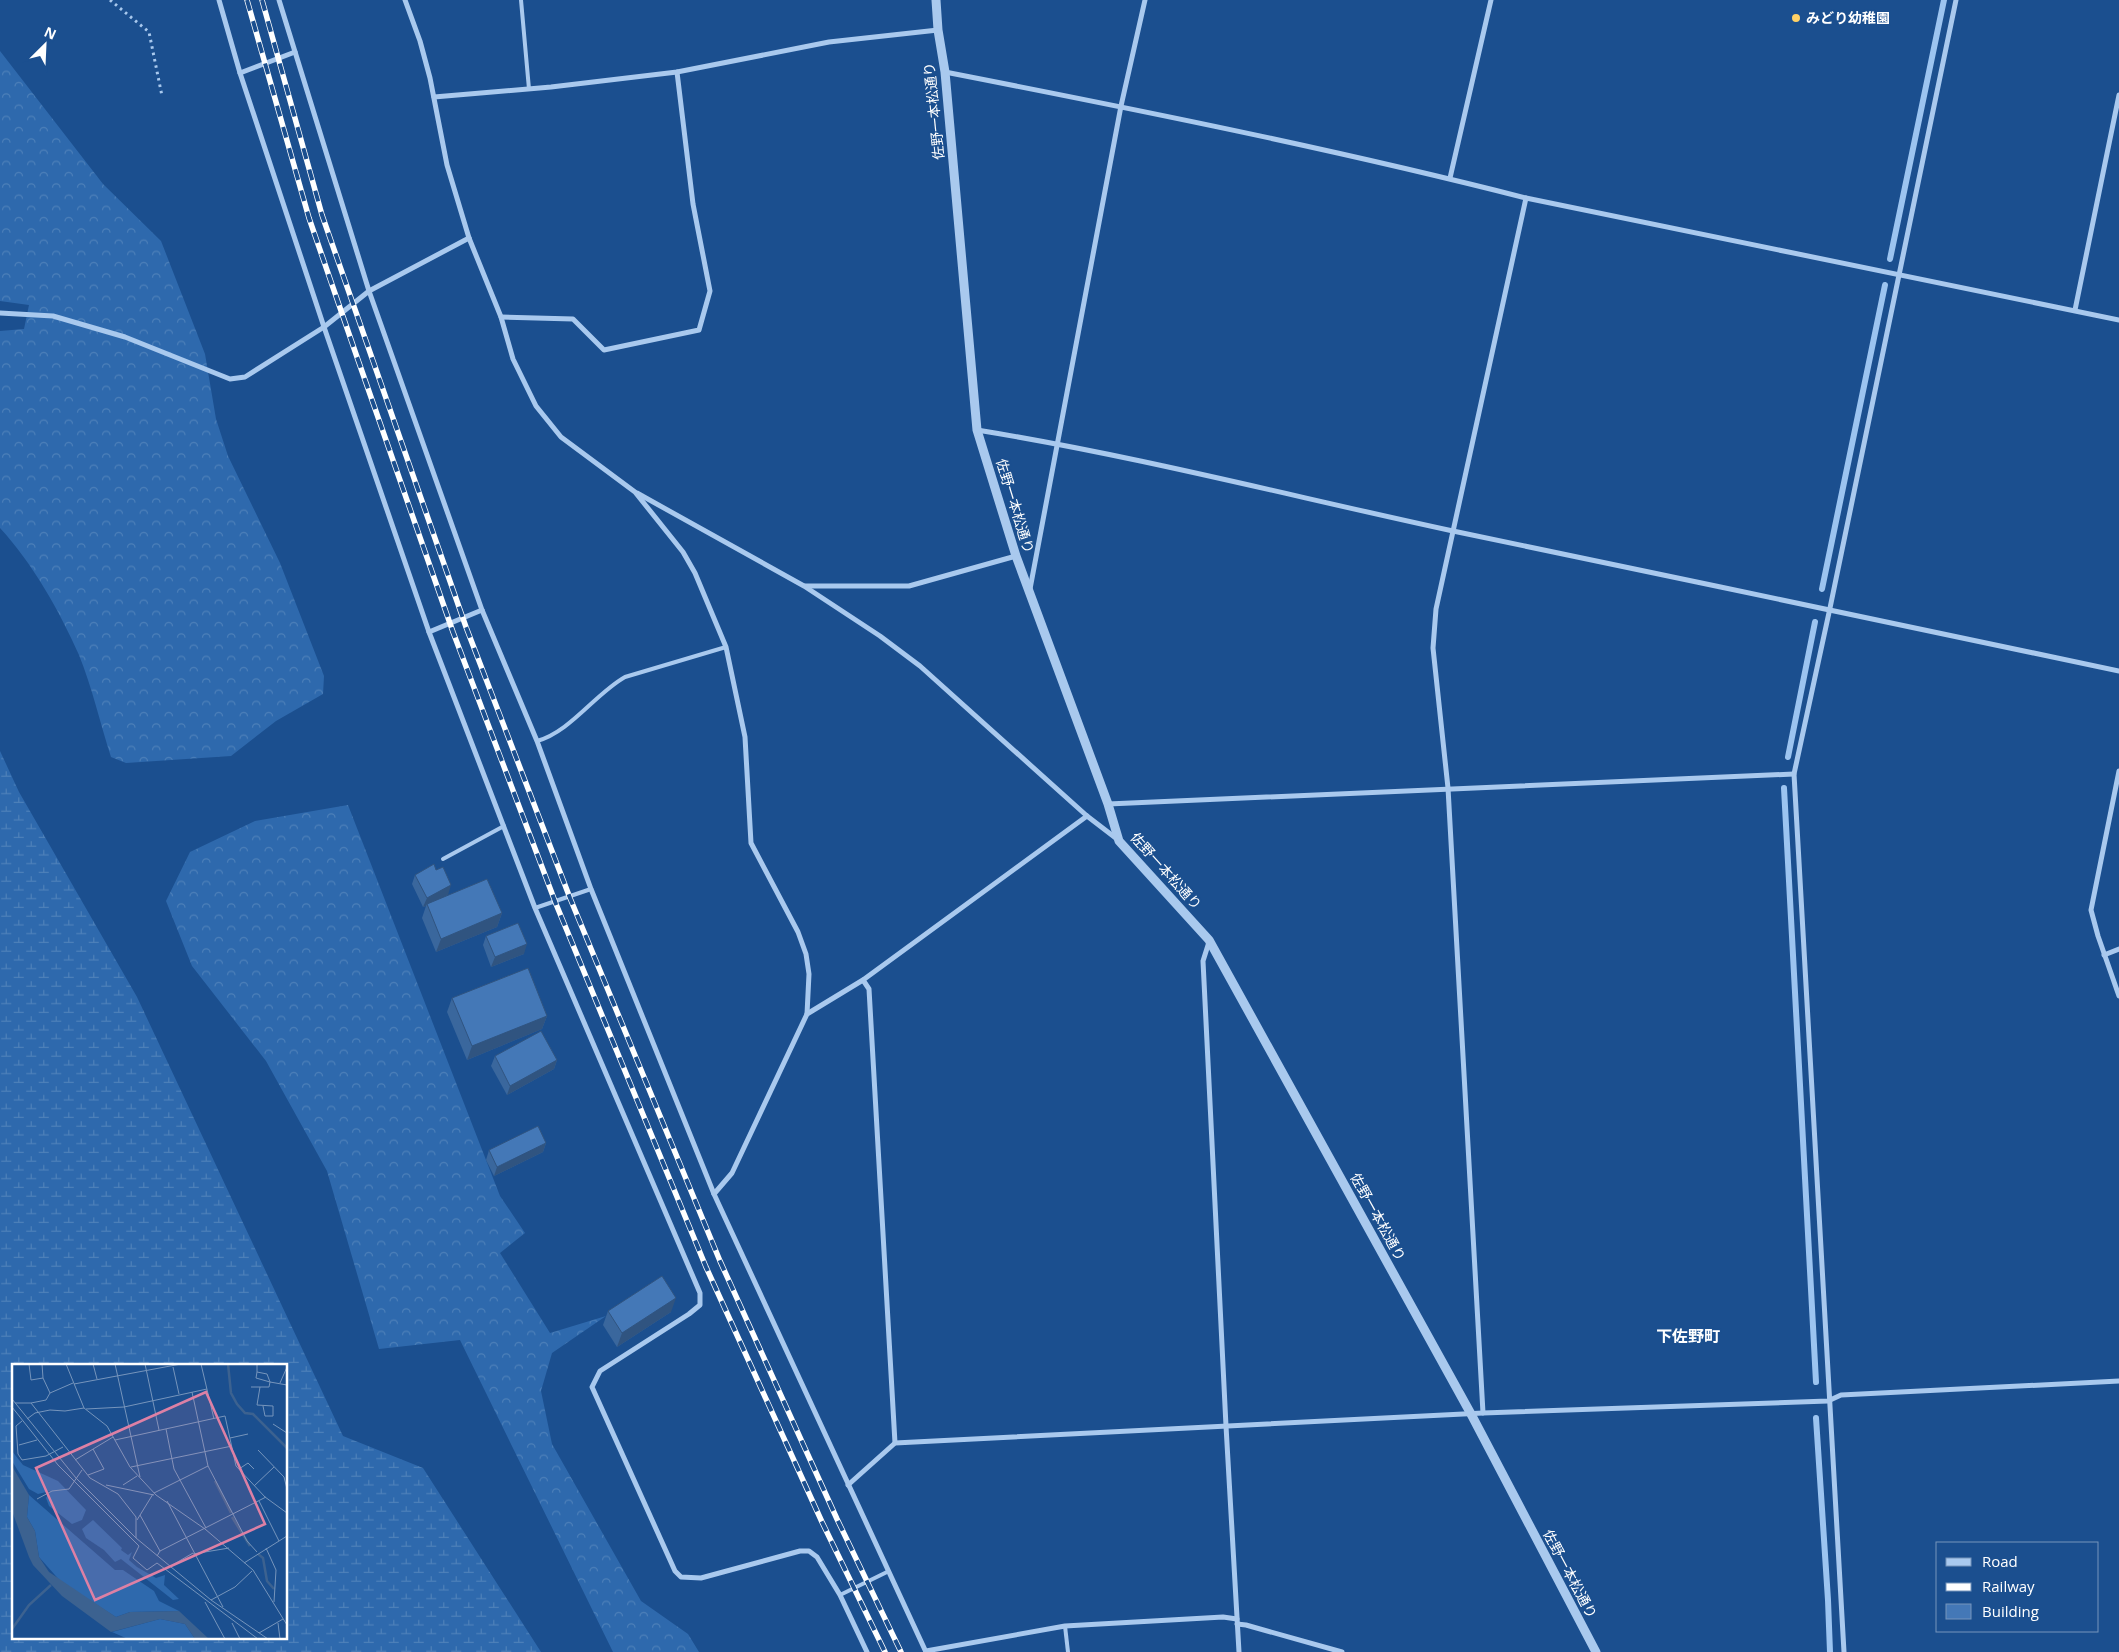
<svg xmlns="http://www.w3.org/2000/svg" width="2119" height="1652" viewBox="0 0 2119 1652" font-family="'Open Sans','Noto Sans JP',sans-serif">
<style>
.forest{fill:url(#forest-crowns)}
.wetland{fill:url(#wetland-marsh);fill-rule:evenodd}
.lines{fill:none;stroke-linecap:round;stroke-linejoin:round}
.stream{stroke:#9cc4f0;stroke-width:6}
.path{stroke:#a9c9ee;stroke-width:3;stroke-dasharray:2.5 4;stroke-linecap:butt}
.service{stroke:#a9c9ee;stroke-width:4}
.minor{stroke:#a9c9ee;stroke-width:5}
.tertiary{stroke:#a9c9ee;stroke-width:9}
.rail-casing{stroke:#fff;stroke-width:5.5}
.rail{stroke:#1b4f8f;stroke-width:4;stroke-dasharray:11;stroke-linecap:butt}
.wall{fill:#3a679d}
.shaded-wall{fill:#305480}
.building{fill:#4478b7;stroke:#305480}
.poi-dot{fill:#ffd166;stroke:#1b4f8f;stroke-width:2}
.labels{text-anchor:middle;stroke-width:4;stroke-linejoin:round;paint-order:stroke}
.poi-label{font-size:14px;font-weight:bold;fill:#fff;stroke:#1b4f8f;text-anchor:start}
.street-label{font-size:14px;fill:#fff;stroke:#1b4f8f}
.quarter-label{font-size:16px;font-weight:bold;fill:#fff;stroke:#1b4f8f}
.inset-river{fill:none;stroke:#3c6290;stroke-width:2.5}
.inset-road{fill:none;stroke:#7695bc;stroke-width:1}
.view{fill:#dd80a5;fill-opacity:0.15;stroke:#dd80a5;stroke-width:2.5}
.inset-edge{fill:none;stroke:#fff;stroke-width:2.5}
</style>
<defs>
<pattern id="forest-crowns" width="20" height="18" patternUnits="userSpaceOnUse" patternTransform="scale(1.25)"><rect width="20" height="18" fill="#2e69ad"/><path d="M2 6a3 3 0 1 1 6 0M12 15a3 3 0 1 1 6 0" fill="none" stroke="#4d80b9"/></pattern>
<pattern id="wetland-marsh" width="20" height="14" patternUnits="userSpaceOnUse" patternTransform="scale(1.25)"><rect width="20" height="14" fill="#2e69ad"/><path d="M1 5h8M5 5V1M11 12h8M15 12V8" fill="none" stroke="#4d80b9"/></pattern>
</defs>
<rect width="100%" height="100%" fill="#1b4f8f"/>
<g class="forest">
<path d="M0 51 103 184 161 241 205 354 216 419 228 456 280 563 324 676 323 694 276 721 231 756 126 763 111 757C100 723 92 687 79 655 59 610 33 564 0 528V331L24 329 29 305 0 301Z"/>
<path d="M348 805 500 1196 525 1233 500 1253 550 1333 606 1316 552 1353 541 1391 552 1444 641 1601 688 1634 699 1652H613L460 1340 379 1349 327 1171 266 1061 192 966 166 901 190 852 255 821Z"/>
</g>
<path class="wetland" d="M0 751 19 792 137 997 343 1436 423 1468 541 1652H0ZM14 1366H286V1638H14Z"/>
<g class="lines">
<g class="stream">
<path d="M1890 259 1944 0"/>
<path d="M1822 589 1885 285"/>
<path d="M1788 757 1815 622"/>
<path d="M1784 788 1816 1382"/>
<path d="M1816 1418 1828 1600 1830 1652"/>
</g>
<path class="path" d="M110 0 149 32 162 96"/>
<g class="service">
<path d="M521 0 529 89"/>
<path d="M537 741C570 732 595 694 625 677L726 647"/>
<path d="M443 859 504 826"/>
<path d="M535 908 591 889"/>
<path d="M840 1595 887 1572"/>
<path d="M1065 1626 1068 1652"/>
</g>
<g class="minor">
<path d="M219 0 240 73 324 327 429 632 535 908 700 1293V1305L689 1314 600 1371 592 1387 675 1571 681 1577 701 1578 800 1551H809L817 1557 840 1595 867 1652"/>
<path d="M279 0 369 291 482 610 537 741 591 889 714 1194 926 1652"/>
<path d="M405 0 420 41 430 78 447 165 469 238 501 317 513 359 536 406 561 437 635 492 683 552 695 573 726 647 745 737 751 843 798 932 806 954 809 974 807 1014 732 1173 714 1194"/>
<path d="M945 72C1139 110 1334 149 1526 198L2119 320"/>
<path d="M240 73 295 52"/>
<path d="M434 97 551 87 677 72 829 42 938 30"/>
<path d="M1450 178 1491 0"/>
<path d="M2075 310 2119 95"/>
<path d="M0 313 53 316 125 337 230 379 245 377 324 327 369 291 469 238"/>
<path d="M501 317 573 319 604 350 699 330 710 291 693 204 677 72"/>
<path d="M977 430C1137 456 1295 497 1453 531 1675 578 1897 623 2119 671"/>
<path d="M637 493 804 586 880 636 920 666 1087 816 1117 839"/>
<path d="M805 586H909L1016 556"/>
<path d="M1030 589 1121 106 1145 0"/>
<path d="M429 632 482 610"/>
<path d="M2119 771 2091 910 2098 936 2119 996"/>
<path d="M1108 804 1794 774"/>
<path d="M1209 942 1203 961 1226 1426 1239 1652"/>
<path d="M2104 955 2119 949"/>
<path d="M863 980 869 989 895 1443"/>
<path d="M807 1014 863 980 1087 816"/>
<path d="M1483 1413 1448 788 1433 648 1436 609 1526 198"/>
<path d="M848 1485 895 1443 1483 1413 1828 1401 1841 1395 2119 1381"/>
<path d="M1237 1624 1246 1625 1342 1652"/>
<path d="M926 1651 1065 1626 1223 1617 1237 1619"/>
<path d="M1844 1652 1794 774 1830 608 1956 0"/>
</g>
<path class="tertiary" d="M936 0 938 30 945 72 977 430 1016 556 1108 804 1119 841 1209 940 1471 1414 1596 1652"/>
<g class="rail-casing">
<g id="rail">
<path d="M247 0 309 218 357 357 453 632 556 904 706 1267 822 1522 885 1652"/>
<path d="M262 0 322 215 466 627 570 898 720 1261 837 1519 901 1652"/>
</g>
</g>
<use href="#rail" class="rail"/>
</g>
<g class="wall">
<path d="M415 875 448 895 440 899 502 913 497 927 436 952 422 918 426 906 423 907 412 884Z"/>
<path d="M486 936 524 954 491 967 483 945Z"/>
<path d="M452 998 547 1016 542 1029 467 1060 447 1012Z"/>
<path d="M495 1056 557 1060 554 1069 507 1095 491 1066Z"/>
<path d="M546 1143 543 1152 494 1176 486 1160 489 1150Z"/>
<path d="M608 1311 671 1312 617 1347 603 1325Z"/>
</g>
<g class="shaded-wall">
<path d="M451 885 448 895 427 905V904L426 906 423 907 427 898Z"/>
<path d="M502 913 497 927 436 952 441 939Z"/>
<path d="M527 944 524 954 491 967 495 957Z"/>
<path d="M547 1016 542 1029 467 1060 472 1046Z"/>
<path d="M557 1060 554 1069 507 1095 510 1086Z"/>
<path d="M546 1143 543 1152 494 1176 497 1167Z"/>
<path d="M676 1298 671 1312 617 1347 622 1333Z"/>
</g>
<g class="building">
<path d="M434 864 436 870 443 867 451 885 427 898 415 875Z"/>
<path d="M487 879 502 913 441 939 427 904Z"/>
<path d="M518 923 527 944 495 957 486 936Z"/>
<path d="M528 968 547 1016 472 1046 452 998Z"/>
<path d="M541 1031 557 1060 510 1086 495 1056Z"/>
<path d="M538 1126 546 1143 497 1167 489 1150Z"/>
<path d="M662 1276 676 1298 622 1333 608 1311Z"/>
</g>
<circle class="poi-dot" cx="1796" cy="18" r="5"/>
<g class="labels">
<g class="poi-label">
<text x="1806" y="23">みどり幼稚園</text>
</g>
<g class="street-label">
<text transform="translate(934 111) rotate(-96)" y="5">佐野一本松通り</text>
<text transform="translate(1015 506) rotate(73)" y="5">佐野一本松通り</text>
<text transform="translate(1166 871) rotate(48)" y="5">佐野一本松通り</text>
<text transform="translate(1378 1217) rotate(61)" y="5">佐野一本松通り</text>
<text transform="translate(1570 1574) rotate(62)" y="5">佐野一本松通り</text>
</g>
<g class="quarter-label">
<text x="1688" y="1342">下佐野町</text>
</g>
</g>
<g transform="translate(12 1364)">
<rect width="275" height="275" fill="#1b4f8f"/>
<path d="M0 87 11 101 46 117 74 146 70 156 60 160 37 142 34 134 38 127 26 130 17 125 0 97ZM81 156 110 184 109 186 116 191 120 188 117 196 125 203 144 214 153 211 152 221 167 235 161 236 109 195 103 198 92 186 74 174 70 165Z" fill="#2e69ad"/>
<path d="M17 131 103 206H111L142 227 147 237 167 247 118 248 104 253 50 219 27 193 23 167 15 153ZM148 255 173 260 183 275H116L100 268Z" fill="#2e69ad"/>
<path d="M0 102 17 131 15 153 23 167 27 193 37 208 104 253 118 248 167 247 197 275H183L173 260 148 255 99 268 50 232 21 201 17 193 0 147Z" fill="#3c6290"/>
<path class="inset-river" d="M216 0 219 29 225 40 233 49 241 50 275 84M203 117 219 149M220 153 238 182M246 190 251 194 255 217 262 225M0 265 17 241 39 221"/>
<path class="inset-road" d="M17 0 19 16 31 14M30 0 31 14 38 29M54 0 72 44 95 62 118 103 144 131 193 165 241 206 275 261M81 0 85 15M103 0 128 113M133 0 147 66M189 0 202 55M245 0V8L255 10 258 18 275 21M161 3 167 30M268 19 275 3M62 20 169 0M239 23H257L258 18 244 14 245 8M248 23 245 41 261 42V52H253L251 42M180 28 196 102 235 177 245 188M0 35 64 114 124 174 199 236 256 275M3 39H19L78 114 106 130 124 153V174M19 39 34 36 38 29 61 19M0 43 46 101 127 182 121 194 135 206 145 199 246 275M74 45 112 43 195 25M15 55 23 49 38 46 53 47 72 44M10 57 4 62 6 90 10 96 34 92 51 83M261 60 275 69M154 65 162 105 194 164M218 74 236 70M103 76 213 52 224 102 253 133 275 149M7 81 25 76M246 86 272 113 275 125M63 96 101 73M119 103 220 82M227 105 236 99 242 105M76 111 92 105 81 85M94 121 142 131M111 121 125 112M242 122 262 103M142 129 196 102M25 135 40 127 57 125 70 106M155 137 211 243M247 137 267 177M128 151 148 187M125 156 141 130M254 184 264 206 262 238M181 190 217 184M145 192 148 187 254 133M232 199 275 172M157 203 181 189M199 236 223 223 240 207M193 238 213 275M220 259 228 275M266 259 268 275M247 269 271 255"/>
<path class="view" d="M194 28 253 160 83 236 24 104Z"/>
<rect width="275" height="275" class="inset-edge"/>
</g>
<rect x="1936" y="1542" width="162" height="90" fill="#1b4f8f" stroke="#7695bc"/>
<rect x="1946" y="1558" width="25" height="8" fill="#a9c9ee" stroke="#7695bc"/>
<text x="1982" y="1567" font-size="15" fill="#ffffff">Road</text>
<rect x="1946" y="1583" width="25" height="8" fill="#ffffff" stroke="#7695bc"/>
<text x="1982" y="1592" font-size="15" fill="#ffffff">Railway</text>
<rect x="1946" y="1604" width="25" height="15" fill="#4478b7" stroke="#7695bc"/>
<text x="1982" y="1617" font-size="15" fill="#ffffff">Building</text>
<g transform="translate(45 45) rotate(24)" stroke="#1b4f8f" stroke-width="4" paint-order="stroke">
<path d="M0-4L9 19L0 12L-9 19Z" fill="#ffffff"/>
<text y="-8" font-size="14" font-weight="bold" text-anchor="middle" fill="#ffffff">N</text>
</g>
</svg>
